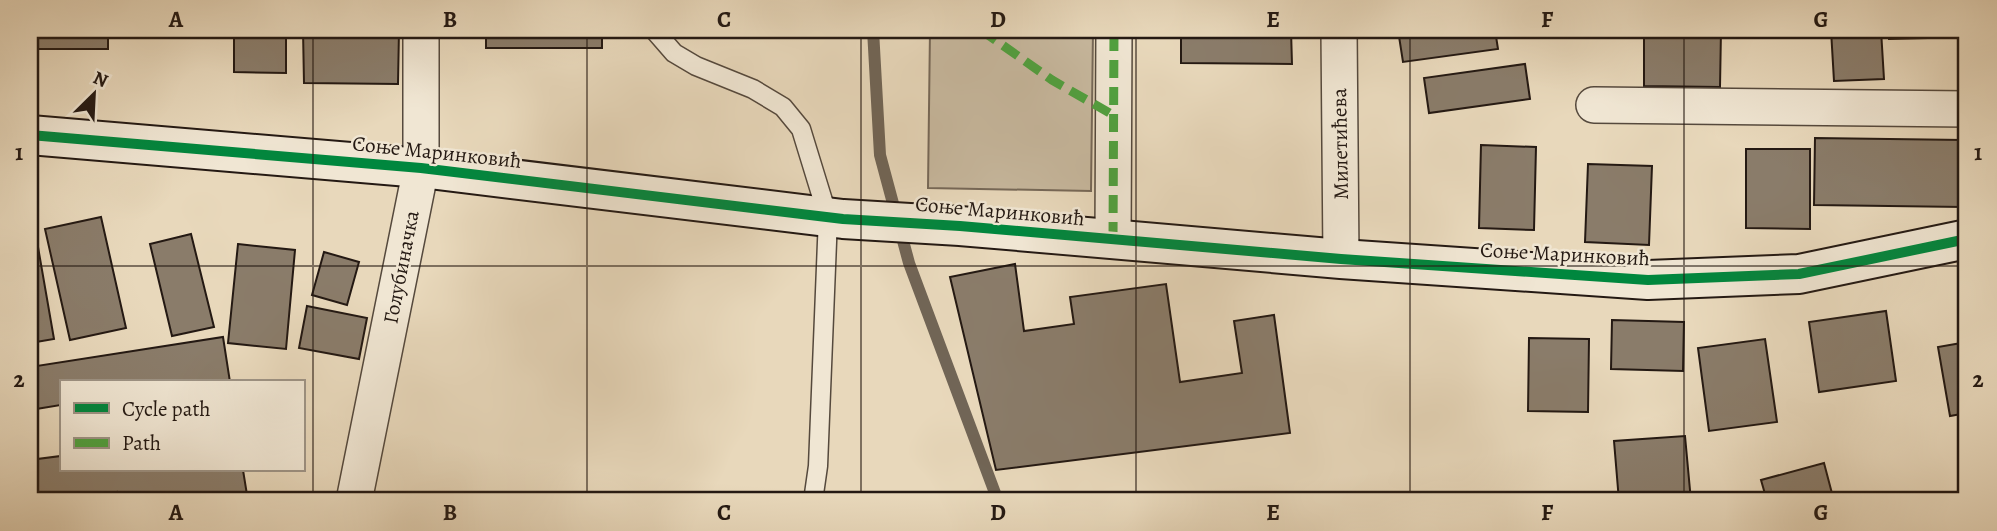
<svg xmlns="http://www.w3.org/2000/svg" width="1997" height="531" viewBox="0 0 1997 531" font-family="Alegreya,serif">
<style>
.green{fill:#c7b89e;stroke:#766858;stroke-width:2}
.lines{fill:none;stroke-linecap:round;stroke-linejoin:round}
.stream{stroke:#716556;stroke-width:12}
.building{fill:#8a7c6a;stroke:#241913;stroke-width:2}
.lane-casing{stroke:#55493d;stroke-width:21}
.street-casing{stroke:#55493d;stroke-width:38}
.secondary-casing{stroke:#241913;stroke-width:42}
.lane{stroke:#f0e6d3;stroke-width:18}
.street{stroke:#f0e6d3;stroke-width:35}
.secondary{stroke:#f0e6d3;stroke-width:38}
.quiet{stroke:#50a13f;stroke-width:9;stroke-dasharray:18 9;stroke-linecap:butt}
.cycleway-casing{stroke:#f0e6d3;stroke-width:15}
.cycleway{stroke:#00873e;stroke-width:10}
.grid{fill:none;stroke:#241913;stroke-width:2;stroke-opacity:0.55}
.labels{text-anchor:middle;stroke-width:5;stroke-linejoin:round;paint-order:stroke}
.street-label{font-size:21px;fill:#241913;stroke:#f0e6d3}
.neatline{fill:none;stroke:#241913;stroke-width:2.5}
.grid-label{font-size:23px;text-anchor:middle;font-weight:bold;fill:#241913}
</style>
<rect width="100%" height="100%" fill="#e8d8bb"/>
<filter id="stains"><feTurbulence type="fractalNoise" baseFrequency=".00286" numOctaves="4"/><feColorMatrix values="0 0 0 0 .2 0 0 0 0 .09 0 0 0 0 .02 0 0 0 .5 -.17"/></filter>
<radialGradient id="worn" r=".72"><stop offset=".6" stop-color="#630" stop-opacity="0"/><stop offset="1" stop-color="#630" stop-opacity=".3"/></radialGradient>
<path class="green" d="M930 30H1093L1091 191 928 188Z"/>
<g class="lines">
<path class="stream" d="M873 30 880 155 909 263 998 501"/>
</g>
<g class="building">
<rect x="38" y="30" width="70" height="19"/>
<path d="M234 30H286V73L234 72Z"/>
<path d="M303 30H399L398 84 304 83Z"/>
<rect x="486" y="30" width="116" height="18"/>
<path d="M1181 30H1291L1292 64 1181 63Z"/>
<path d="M1398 30H1495L1498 49 1403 62Z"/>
<path d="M1644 30H1721L1720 87 1644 86Z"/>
<path d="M1831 30H1881L1884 79 1834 81Z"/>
<path d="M1888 30H1927V38L1889 39Z"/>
<rect x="1964" y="30" width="3" height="45"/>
<path d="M1525 64 1530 99 1429 113 1424 78Z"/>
<path d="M1815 138 1963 140V207L1814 205Z"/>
<path d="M1481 145 1536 147 1534 230 1479 228Z"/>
<path d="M1746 149H1810V229L1746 228Z"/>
<path d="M1588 164 1652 166 1649 245 1585 242Z"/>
<path d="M30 201 54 339 30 343Z"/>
<path d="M101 217 126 328 70 340 45 229Z"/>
<path d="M191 234 214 327 172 336 150 244Z"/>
<path d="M238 244 295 250 286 349 228 343Z"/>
<path d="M324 252 359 262 347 305 312 295Z"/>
<path d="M1015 264 1024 331 1074 324 1070 297 1166 284 1180 382 1242 373 1234 321 1274 315 1290 433 996 470 950 277Z"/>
<path d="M307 306 367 318 359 359 299 348Z"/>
<path d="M1886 311 1896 381 1819 392 1809 322Z"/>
<path d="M1612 320 1684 322 1683 371 1611 369Z"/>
<path d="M223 337 230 382H61V405L30 410V367Z"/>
<path d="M1529 338 1589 339 1588 412 1528 411Z"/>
<path d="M1765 339 1777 422 1709 431 1698 348Z"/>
<path d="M1967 342V413L1950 416 1938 347Z"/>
<path d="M1685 436 1691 501H1619L1614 441Z"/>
<path d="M61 456V470H243L248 501H118L117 492 58 501H30V460Z"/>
<path d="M1824 463 1834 501H1767L1761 480Z"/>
</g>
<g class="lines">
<g class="lane-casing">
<path id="lane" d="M654 30 674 53 696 66 753 89 783 107 801 129 828 217 818 466 813 501"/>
</g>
<g class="street-casing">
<g id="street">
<path d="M1339 30 1341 259"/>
<path d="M1594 105 1967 109"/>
<path d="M1113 240 1114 30"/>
<path d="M354 501 421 168V30"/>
</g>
</g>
<g class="secondary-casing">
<path id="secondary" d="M30 135 421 168 843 219 960 226 1341 259 1648 280 1799 274 1967 239"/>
</g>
<use href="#lane" class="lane"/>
<use href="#street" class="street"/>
<use href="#secondary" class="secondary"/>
<g class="quiet">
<path d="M981 30 1052 80 1113 115"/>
<path d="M1113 240 1114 30"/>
</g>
<g class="cycleway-casing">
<path id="cycleway" d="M30 135 421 168 843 219 960 226 1341 259 1648 280 1799 274 1967 239"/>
</g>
<use href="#cycleway" class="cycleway"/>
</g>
<path class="grid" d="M313 30V501M587 30V501M861 30V501M1136 30V501M1410 30V501M1684 30V501M30 266H1967"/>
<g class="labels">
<g class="street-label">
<text transform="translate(1340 144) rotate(-91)" y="7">Милетићева</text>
<text transform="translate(437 152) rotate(6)" y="7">Соње Маринковић</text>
<text transform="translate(1000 211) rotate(5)" y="7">Соње Маринковић</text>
<text transform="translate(1565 254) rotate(3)" y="7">Соње Маринковић</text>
<text transform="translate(401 267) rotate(-79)" y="7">Голубиначка</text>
</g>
</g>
<rect width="1997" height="531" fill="none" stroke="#e8d8bb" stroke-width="77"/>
<rect x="60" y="380" width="245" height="91" fill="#f0e6d3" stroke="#9e9486" stroke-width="2"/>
<rect x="74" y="403" width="35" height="10" fill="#00873e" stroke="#9e9486" stroke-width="2"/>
<text x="122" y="416" font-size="21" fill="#241913">Cycle path</text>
<rect x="74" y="438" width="35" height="10" fill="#50a13f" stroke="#9e9486" stroke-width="2"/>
<text x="122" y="450" font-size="21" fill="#241913">Path</text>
<g transform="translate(94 94) rotate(24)" stroke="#f0e6d3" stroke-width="5" paint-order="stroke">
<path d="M0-5L12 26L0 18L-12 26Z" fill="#241913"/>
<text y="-10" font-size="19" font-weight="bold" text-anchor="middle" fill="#241913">N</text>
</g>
<rect x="38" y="38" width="1920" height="454" class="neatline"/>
<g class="grid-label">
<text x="176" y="27">A</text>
<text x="450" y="27">B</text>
<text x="724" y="27">C</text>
<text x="998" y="27">D</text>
<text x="1273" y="27">E</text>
<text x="1547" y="27">F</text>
<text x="1821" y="27">G</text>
<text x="19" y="160">1</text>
<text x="1978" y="160">1</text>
<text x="19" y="387">2</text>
<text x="1978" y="387">2</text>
<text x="176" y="520">A</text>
<text x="450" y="520">B</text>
<text x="724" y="520">C</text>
<text x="998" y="520">D</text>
<text x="1273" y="520">E</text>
<text x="1547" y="520">F</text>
<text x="1821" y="520">G</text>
</g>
<rect width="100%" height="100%" filter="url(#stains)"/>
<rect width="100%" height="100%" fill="url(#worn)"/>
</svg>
